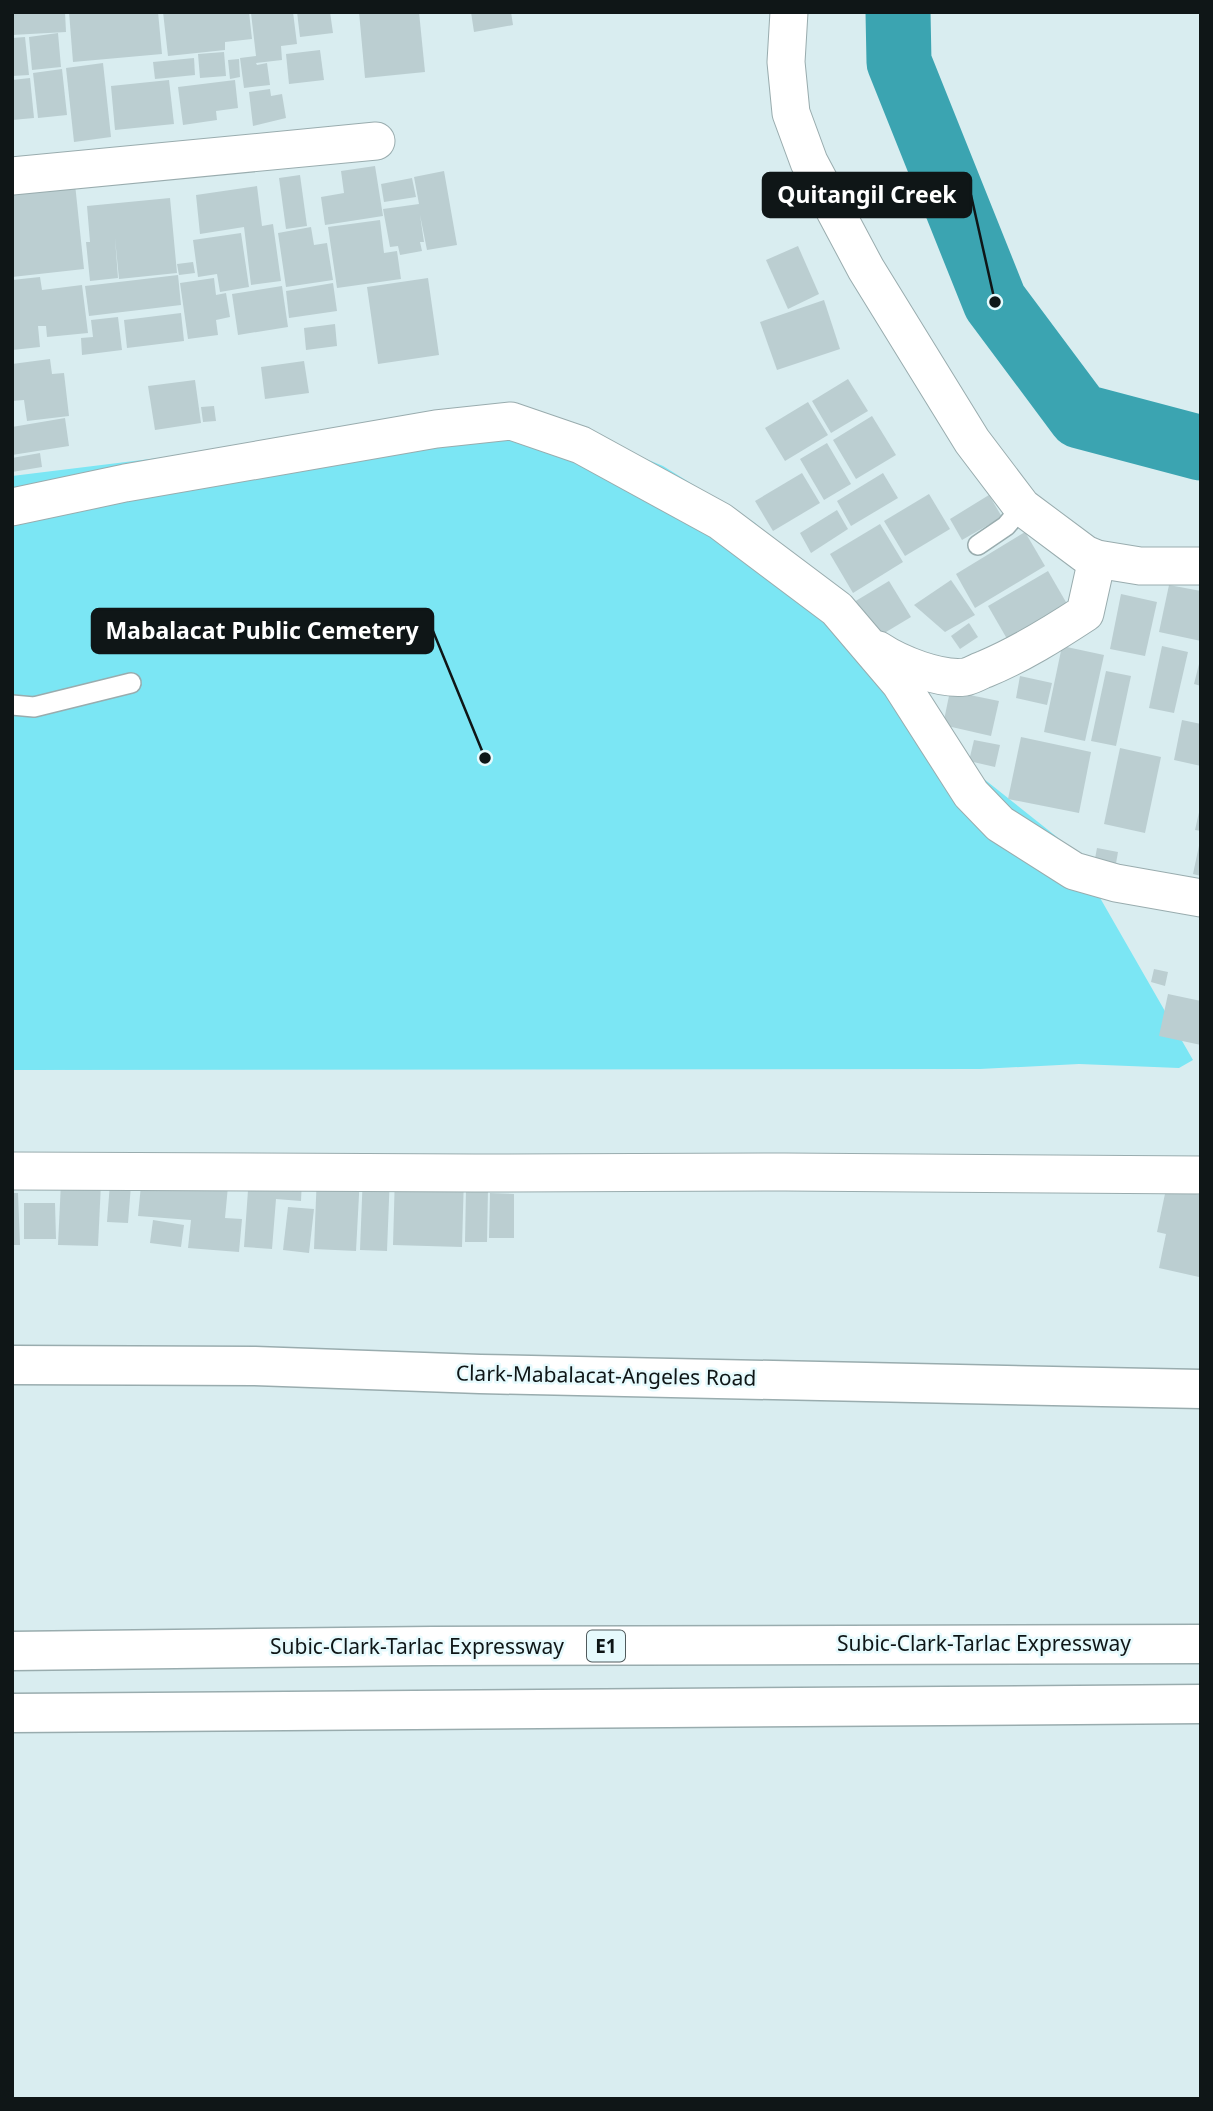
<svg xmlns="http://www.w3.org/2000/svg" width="1213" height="2111" viewBox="0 0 1213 2111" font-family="'Noto Sans',sans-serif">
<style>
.green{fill:#7be6f4}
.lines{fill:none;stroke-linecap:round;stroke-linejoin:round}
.river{stroke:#3ba4b1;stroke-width:65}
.building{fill:#bbced1}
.service-casing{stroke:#99acae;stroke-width:22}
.minor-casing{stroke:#99acae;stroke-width:39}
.secondary-casing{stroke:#99acae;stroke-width:41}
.motorway-casing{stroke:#99acae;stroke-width:41}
.service{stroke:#fff;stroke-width:19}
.minor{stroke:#fff;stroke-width:37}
.secondary{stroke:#fff;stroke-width:38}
.motorway{stroke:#fff;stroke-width:38}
.labels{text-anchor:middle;stroke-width:5;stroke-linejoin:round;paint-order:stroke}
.shield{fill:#e6fafd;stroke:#505a5c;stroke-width:2}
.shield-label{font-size:19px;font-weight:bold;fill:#0f1617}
.street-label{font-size:21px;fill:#0f1617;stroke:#e6fafd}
.leader{fill:none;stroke:#0f1617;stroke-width:2.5}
.callout-dot{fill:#0f1617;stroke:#e6fafd;stroke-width:2.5}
.callout{fill:#0f1617;stroke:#0f1617;stroke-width:2.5}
.callout-label{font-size:23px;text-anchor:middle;font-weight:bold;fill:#fff}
</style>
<rect width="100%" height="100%" fill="#d9edf0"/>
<path class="green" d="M532 412 663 466 755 523 844 617 916 725 1072 849 1193 1060 1179 1068 1079 1064 980 1069 12 1070V476Z"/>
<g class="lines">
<path class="river" d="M898 12 899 62 995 302 1080 416 1201 448"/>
</g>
<g class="building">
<path d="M12 12H65L66 32 12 35Z"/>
<path d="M69 12H158L162 54 73 62Z"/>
<path d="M163 12H249L252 39 225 42V50L168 56Z"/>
<path d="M293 12 297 44 281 46 282 60 256 63 257 65 267 63 270 85 244 88 240 58 256 56 251 13Z"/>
<path d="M297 12H330L333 33 300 37Z"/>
<path d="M359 12H419L425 72 365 78Z"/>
<path d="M471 12H511L513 25 474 32Z"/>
<path d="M58 33 61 67 32 70 29 37Z"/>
<path d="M25 37 29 75 12 76V38Z"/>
<path d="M320 50 324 80 289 84 286 54Z"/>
<path d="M224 52 226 76 200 78 198 54Z"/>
<path d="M194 58 195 75 155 79 153 62Z"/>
<path d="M239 59 240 77 230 79 228 60Z"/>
<path d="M103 63 111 137 74 142 66 68Z"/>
<path d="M62 69 67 115 38 118 33 73Z"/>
<path d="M30 78 34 118 12 120V80Z"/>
<path d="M169 80 174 124 115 130 111 86Z"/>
<path d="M235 80 238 108 216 111 217 120 183 125 178 87Z"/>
<path d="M270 89 271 96 282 94 286 118 253 126 249 92Z"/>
<path d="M375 166 383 216 325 225 321 197 344 193 341 171Z"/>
<path d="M444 171 457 245 427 250 420 215 424 242H420L422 251 400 255 398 246 390 247 383 209 419 204 414 177Z"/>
<path d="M300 175 307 226 286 229 279 178Z"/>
<path d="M12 177 75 184 84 269 12 277Z"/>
<path d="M412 178 416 197 384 202 381 184Z"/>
<path d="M257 186 262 226 273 224 281 281 251 285 244 227 200 234 196 195Z"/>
<path d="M170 198 177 273 119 279 115 238 118 278 90 281 86 242H90L87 206Z"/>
<path d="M380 220 384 253 397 251 401 279 337 288 328 227Z"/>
<path d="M311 227 314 245 327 243 333 280 286 287 278 233Z"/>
<path d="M241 233 249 287 220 292 217 274 198 277 193 240Z"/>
<path d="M798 246 819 294 788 309 766 260Z"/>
<path d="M193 262 195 273 179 275 177 264Z"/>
<path d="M178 275 181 305 89 316 85 286Z"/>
<path d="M40 277 42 290 82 285 88 333 47 337 46 326H38L40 347 12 350V280Z"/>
<path d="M214 278 216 295 226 293 230 317 216 320 218 335 188 339 180 283Z"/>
<path d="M428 278 439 355 378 364 367 287Z"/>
<path d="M333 283 337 311 289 318 286 291Z"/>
<path d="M282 286 288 327 238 335 232 294Z"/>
<path d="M824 300 840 349 777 370 760 322Z"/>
<path d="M181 313 184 341 127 348 124 320Z"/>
<path d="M118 317 122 350 82 355 81 338 93 337 91 320Z"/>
<path d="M335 324 337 346 306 350 304 328Z"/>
<path d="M50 359 52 374 64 373 69 416 27 421 24 400 12 401V364Z"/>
<path d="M304 361 309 393 265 399 261 367Z"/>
<path d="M848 379 868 411 831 433 812 401Z"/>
<path d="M195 380 201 423 155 430 148 386Z"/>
<path d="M808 402 828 435 785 461 765 428Z"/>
<path d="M214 406 216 421 203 422 201 407Z"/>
<path d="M872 416 896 455 856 479 833 440Z"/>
<path d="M65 418 69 446 12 455V427Z"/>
<path d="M827 443 851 484 824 500 800 459Z"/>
<path d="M40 453 42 467 12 472V458Z"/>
<path d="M802 473 820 503 773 531 755 501Z"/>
<path d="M883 473 898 498 851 526 837 501Z"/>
<path d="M929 494 950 529 905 556 884 521Z"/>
<path d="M989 495 1002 517 962 540 950 519Z"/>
<path d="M837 510 848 529 811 553 800 533Z"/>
<path d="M880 524 903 562 853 593 830 554Z"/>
<path d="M1025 532 1045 566 975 608 956 574Z"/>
<path d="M1048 571 1070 609 1010 644 988 606Z"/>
<path d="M951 580 975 615 945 632 914 605Z"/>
<path d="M889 581 911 617 876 638 854 602Z"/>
<path d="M1169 585 1201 591V641L1159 632Z"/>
<path d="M1121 594 1157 602 1145 656 1110 649Z"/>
<path d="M969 623 978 637 960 649 951 636Z"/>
<path d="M1062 646 1104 655 1085 741 1044 732Z"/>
<path d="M1162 646 1188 652 1174 713 1149 708Z"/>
<path d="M1200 660H1201V686L1194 684Z"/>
<path d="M1106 671 1131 676 1116 746 1091 741Z"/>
<path d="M1020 676 1052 683 1047 705 1016 698Z"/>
<path d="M950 691 999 701 991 736 943 725Z"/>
<path d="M1182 720 1201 724V766L1174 760Z"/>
<path d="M1021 737 1091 752 1079 813 1008 799Z"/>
<path d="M974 740 1000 745 995 767 969 761Z"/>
<path d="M1120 748 1161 757 1145 833 1104 824Z"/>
<path d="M1200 808 1201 809V831L1195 830Z"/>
<path d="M1200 841H1201V876L1193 874Z"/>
<path d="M1097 848 1118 852 1115 869 1094 864Z"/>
<path d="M1154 969 1168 972 1165 986 1151 982Z"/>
<path d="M1168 994 1201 1001V1045L1159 1036Z"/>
<path d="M363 1173 390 1174 387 1251 360 1250Z"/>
<path d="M317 1174 360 1176 356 1251 314 1249Z"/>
<path d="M395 1174 464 1176 462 1247 393 1245Z"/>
<path d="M142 1175 228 1186 225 1218 242 1219 239 1252 188 1248 191 1220 138 1216Z"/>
<path d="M249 1176 302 1180 301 1201 276 1199 272 1249 244 1247Z"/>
<path d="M61 1182 101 1183 98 1246 58 1245Z"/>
<path d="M110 1183 131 1185 128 1223 107 1222Z"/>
<path d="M466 1188 488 1189 487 1242H465Z"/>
<path d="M1166 1189 1201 1195V1266L1199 1277 1159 1268 1166 1234 1157 1232Z"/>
<path d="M12 1193H18L20 1245H12Z"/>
<path d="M490 1193 514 1194V1238H489Z"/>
<path d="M24 1203H55L56 1239H24Z"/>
<path d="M288 1207 314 1209 309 1253 283 1250Z"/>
<path d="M153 1220 184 1225 181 1247 150 1243Z"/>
</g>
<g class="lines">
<g class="service-casing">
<g id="service">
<path d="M978 545 1006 526 1022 507"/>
<path d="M12 705 34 707 131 683"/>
</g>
</g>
<g class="minor-casing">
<g id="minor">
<path d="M789 12 786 62 791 113 809 162 866 269 972 441 1022 507 1085 554 1097 559 1140 566H1201"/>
<path d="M12 176 376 141"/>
<path d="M12 507 125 483 436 429 511 421 581 445 720 521 837 609 900 683 971 794 1000 824 1074 871 1116 883 1201 898"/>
<path d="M878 650C899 664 939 680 965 677 971 676 979 671 985 669 1021 654 1053 634 1085 613L1097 559"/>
<path d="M12 1171 475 1173 785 1172 1201 1175"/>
</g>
</g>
<g class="secondary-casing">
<path id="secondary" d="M12 1365 255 1366 480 1374 1201 1389"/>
</g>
<g class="motorway-casing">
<g id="motorway">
<path d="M12 1651 432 1646 1201 1644"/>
<path d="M12 1713 1201 1704"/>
</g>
</g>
<use href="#service" class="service"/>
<use href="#minor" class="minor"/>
<use href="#secondary" class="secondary"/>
<use href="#motorway" class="motorway"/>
</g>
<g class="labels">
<rect class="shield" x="587" y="1630.5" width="38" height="31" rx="5"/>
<g class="shield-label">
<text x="606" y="1653">E1</text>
</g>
<g class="street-label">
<text transform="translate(606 1376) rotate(1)" y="7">Clark-Mabalacat-Angeles Road</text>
<text x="984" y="1651">Subic-Clark-Tarlac Expressway</text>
<text x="417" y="1654">Subic-Clark-Tarlac Expressway</text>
</g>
</g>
<path class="leader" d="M995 302L971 195M485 758L433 631"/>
<g class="callout-dot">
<circle cx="995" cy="302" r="7"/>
<circle cx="485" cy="758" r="7"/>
</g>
<g class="callout">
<rect x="763" y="173" width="208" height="44" rx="7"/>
<rect x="92" y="609" width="341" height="44" rx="7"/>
</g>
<g class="callout-label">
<text x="867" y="203">Quitangil Creek</text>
<text x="262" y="639">Mabalacat Public Cemetery</text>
</g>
<rect width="1213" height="2111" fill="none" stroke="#0f1617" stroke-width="28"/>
</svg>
